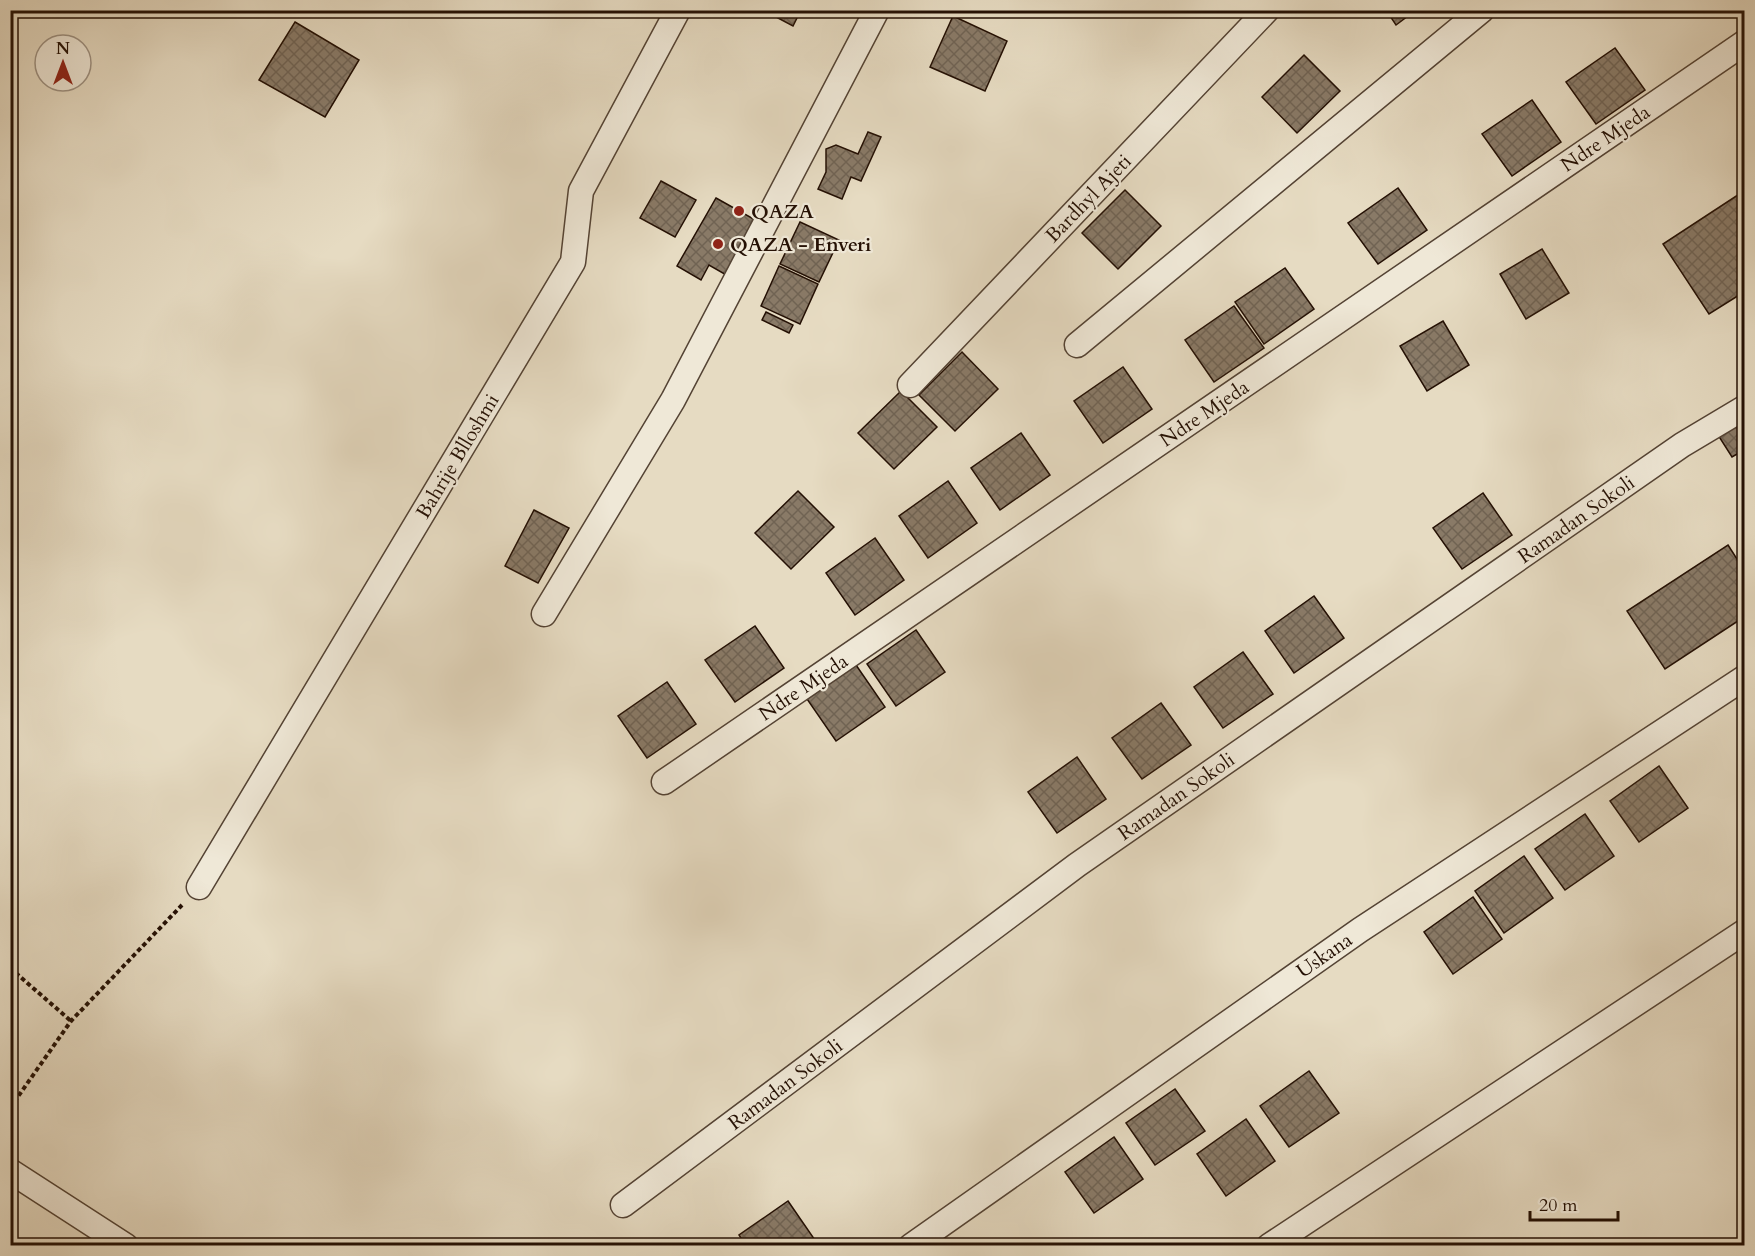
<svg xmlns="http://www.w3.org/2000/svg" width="1755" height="1256" viewBox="0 0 1755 1256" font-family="Cardo,serif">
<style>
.building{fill:url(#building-cross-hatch);stroke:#241004;stroke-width:1.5}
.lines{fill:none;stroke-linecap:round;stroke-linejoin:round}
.minor-casing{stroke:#544334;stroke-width:27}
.path{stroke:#241004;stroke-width:4;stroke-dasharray:4.5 3;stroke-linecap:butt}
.minor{stroke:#efe8d7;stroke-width:24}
.poi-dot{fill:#8f2418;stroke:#efe8d7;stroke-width:2}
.labels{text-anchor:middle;stroke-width:4.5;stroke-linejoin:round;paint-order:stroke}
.street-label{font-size:20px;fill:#241004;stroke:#efe8d7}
.poi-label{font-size:20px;font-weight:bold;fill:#241004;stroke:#efe8d7;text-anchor:start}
</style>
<defs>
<pattern id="building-cross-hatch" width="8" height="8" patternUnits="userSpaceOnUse" patternTransform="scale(1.5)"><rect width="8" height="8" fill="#897a67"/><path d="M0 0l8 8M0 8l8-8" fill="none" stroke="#706353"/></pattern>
</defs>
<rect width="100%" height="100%" fill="#e6dbc2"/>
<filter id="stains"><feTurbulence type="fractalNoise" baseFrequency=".00333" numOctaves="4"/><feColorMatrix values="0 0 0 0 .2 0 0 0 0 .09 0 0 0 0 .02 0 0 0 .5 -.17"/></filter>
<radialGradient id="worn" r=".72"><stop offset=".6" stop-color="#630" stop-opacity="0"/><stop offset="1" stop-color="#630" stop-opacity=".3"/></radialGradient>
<g class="building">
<path d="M763 10H801L793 26Z"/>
<path d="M1386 10H1416L1396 25Z"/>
<path d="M953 16 1007 41 985 91 930 67Z"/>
<path d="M295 22 359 60 325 117 259 80Z"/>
<path d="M1615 48 1645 90 1596 124 1566 82Z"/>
<path d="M1304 55 1340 91 1297 133 1262 97Z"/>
<path d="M1532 100 1561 142 1512 176 1482 134Z"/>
<path d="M868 132 881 137 861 181 851 177 842 199 818 189 826 172V149L836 145 858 154Z"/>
<path d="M661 181 696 200 675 237 640 218Z"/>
<path d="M1398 188 1427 230 1378 264 1348 223Z"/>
<path d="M1125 190 1161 226 1118 269 1082 233Z"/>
<path d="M1744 191V292L1709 314 1663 244Z"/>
<path d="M716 198 759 222 728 276 709 265 701 280 677 266Z"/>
<path d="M800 222 839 240 819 282 780 264Z"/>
<path d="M1542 249 1569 293 1526 319 1500 274Z"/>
<path d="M779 266 818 284 800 324 761 306Z"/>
<path d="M1285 268 1314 309 1264 344 1235 302Z"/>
<path d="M1234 306 1264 348 1214 382 1185 340Z"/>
<path d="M766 312 793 325 789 333 762 320Z"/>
<path d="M1443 321 1469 365 1427 391 1400 346Z"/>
<path d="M962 352 998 389 955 431 919 395Z"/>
<path d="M1123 367 1152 409 1103 443 1074 401Z"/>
<path d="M901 391 937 427 894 469 858 433Z"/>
<path d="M1744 418V464L1737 454 1732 457 1718 435Z"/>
<path d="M1021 433 1050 475 1000 510 971 468Z"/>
<path d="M948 481 977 523 928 558 899 516Z"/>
<path d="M798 491 834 527 791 569 755 533Z"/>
<path d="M1483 493 1512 535 1462 569 1433 528Z"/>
<path d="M534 510 569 528 538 583 505 566Z"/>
<path d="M875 538 904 580 855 615 826 573Z"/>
<path d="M1728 545 1744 570V617L1665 669 1627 611Z"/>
<path d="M1314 596 1344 638 1294 673 1265 631Z"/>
<path d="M755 626 784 668 735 702 705 660Z"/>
<path d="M916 630 945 672 896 706 867 664Z"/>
<path d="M1243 652 1273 694 1223 728 1194 687Z"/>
<path d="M856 665 885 707 836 741 807 699Z"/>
<path d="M667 682 696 724 647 758 618 716Z"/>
<path d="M1161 703 1191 745 1142 779 1112 738Z"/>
<path d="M1077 757 1106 799 1057 833 1028 792Z"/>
<path d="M1659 766 1688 808 1639 842 1610 801Z"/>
<path d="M1585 814 1614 856 1565 890 1535 849Z"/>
<path d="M1524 856 1553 898 1504 933 1475 891Z"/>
<path d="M1473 897 1502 939 1453 974 1424 932Z"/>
<path d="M1309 1071 1339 1113 1289 1147 1260 1106Z"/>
<path d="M1175 1089 1205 1131 1155 1165 1126 1123Z"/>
<path d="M1246 1119 1275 1161 1226 1196 1197 1154Z"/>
<path d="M1114 1137 1143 1179 1094 1213 1065 1172Z"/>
<path d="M788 1201 817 1243 813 1246H746L739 1235Z"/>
</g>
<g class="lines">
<g class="minor-casing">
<g id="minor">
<path d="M1077 345 1482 10"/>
<path d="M910 385 1267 10"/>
<path d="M544 614 673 400 877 10"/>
<path d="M664 782 1744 43"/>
<path d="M199 887 573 262 581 191 678 10"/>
<path d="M10 1171 126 1246"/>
<path d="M623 1205 1077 865 1682 445 1744 408"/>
<path d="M911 1246 1360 930 1744 678"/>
<path d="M1269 1246 1744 932"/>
</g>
</g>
<g class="path">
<path d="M10 968 71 1021"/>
<path d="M10 1108 71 1021 182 905"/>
</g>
<use href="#minor" class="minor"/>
</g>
<g class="poi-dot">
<circle cx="739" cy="211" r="6"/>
<circle cx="718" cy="244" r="6"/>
</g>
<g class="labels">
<g class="street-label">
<text transform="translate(1605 138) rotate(-34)" y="7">Ndre Mjeda</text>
<text transform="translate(1088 198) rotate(-46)" y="7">Bardhyl Ajeti</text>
<text transform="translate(1204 413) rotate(-34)" y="7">Ndre Mjeda</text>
<text transform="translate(457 456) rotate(-59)" y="7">Bahrije Blloshmi</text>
<text transform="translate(1576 519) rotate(-35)" y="7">Ramadan Sokoli</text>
<text transform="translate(803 687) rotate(-34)" y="7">Ndre Mjeda</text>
<text transform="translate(1176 796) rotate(-35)" y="7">Ramadan Sokoli</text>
<text transform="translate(1324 955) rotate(-35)" y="7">Uskana</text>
<text transform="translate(785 1084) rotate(-37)" y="7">Ramadan Sokoli</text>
</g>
<g class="poi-label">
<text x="751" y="218">QAZA</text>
<text x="730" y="251">QAZA - Enveri</text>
</g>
</g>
<rect width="1755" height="1256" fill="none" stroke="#e6dbc2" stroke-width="36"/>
<rect x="12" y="12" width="1731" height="1232" fill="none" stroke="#241004" stroke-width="3"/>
<rect x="18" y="18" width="1719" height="1220" fill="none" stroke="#241004" stroke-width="1.5"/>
<g transform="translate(63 63)"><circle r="28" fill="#efe8d7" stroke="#9e9283" stroke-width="1.5"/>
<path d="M0-4.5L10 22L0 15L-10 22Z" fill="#8f2418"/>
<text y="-9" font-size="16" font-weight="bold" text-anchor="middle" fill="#241004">N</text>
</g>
<path d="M1530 1211v9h88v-9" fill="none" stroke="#241004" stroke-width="3"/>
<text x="1539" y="1211" font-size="18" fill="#241004" stroke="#efe8d7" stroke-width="4.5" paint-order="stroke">20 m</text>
<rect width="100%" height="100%" filter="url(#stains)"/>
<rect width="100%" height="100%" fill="url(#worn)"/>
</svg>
